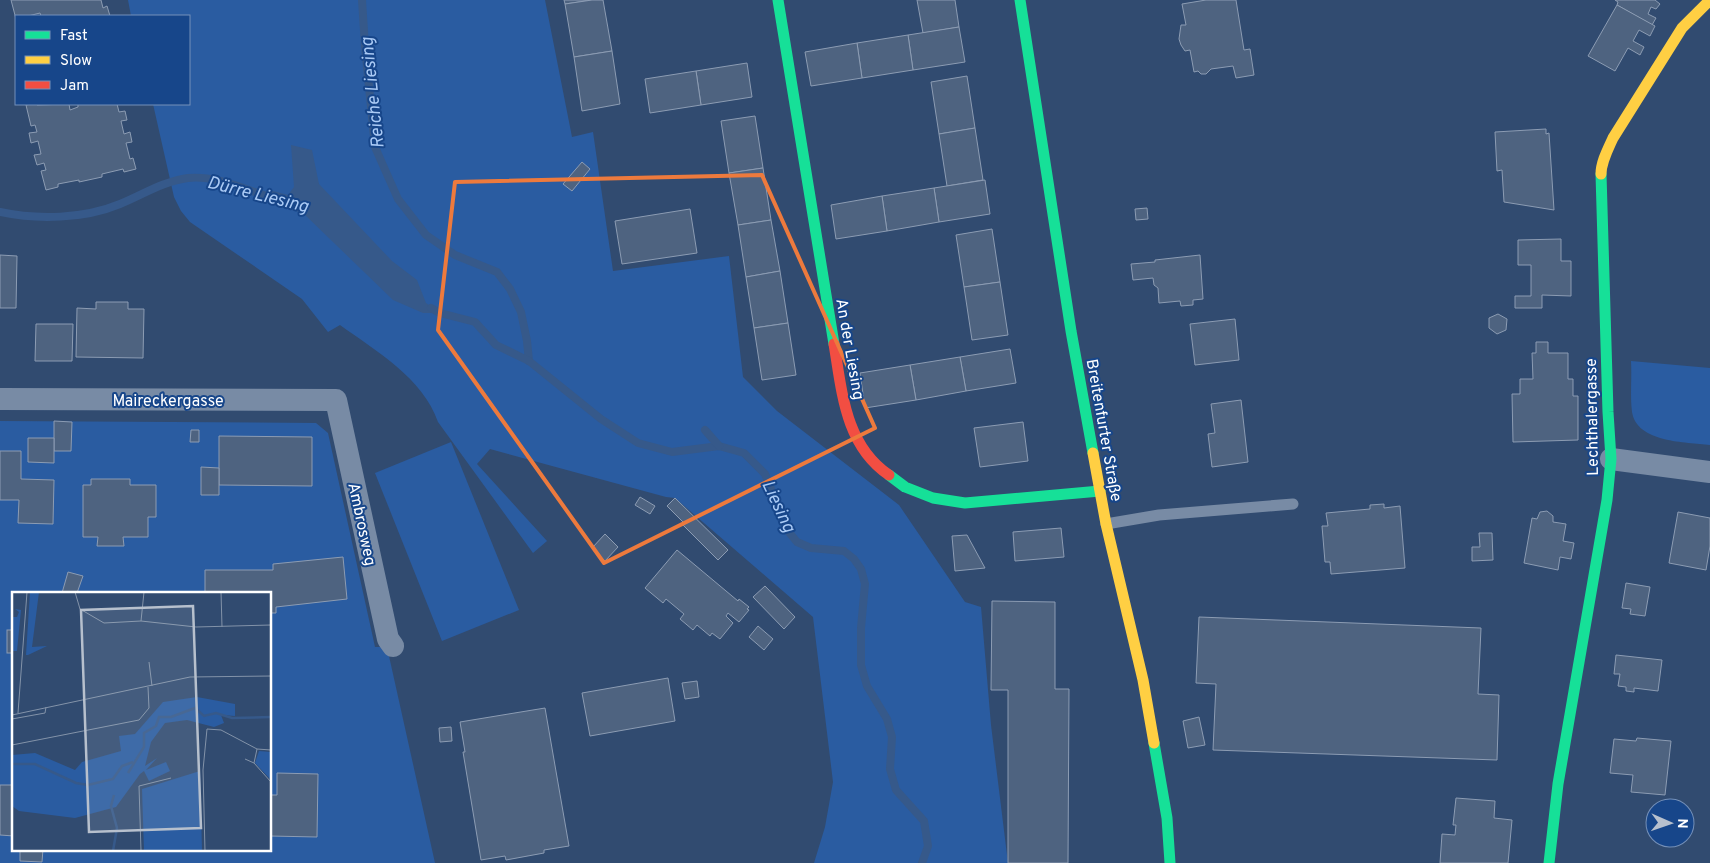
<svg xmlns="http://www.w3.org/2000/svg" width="1710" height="863" viewBox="0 0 1710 863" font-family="Overpass,sans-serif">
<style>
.green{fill:#2a5ca1;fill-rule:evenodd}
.water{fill:#36598a}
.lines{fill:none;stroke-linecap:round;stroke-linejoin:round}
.stream{stroke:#36598a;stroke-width:8}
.building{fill:#4e6380;stroke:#8c9cb3}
.lane{stroke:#788ba5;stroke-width:11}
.street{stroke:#788ba5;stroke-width:22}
.fast{stroke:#16e098;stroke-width:11}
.slow{stroke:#ffcf43;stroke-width:11}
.jam{stroke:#f24e42;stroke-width:11}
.marked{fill:none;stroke:#ed7a3d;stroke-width:4;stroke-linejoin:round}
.labels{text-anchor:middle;stroke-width:4;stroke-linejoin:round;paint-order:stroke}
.street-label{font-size:16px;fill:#fff;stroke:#17468a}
.water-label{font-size:18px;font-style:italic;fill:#abcbf6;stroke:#17468a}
.inset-river{fill:none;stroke:#36598a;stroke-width:2.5}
.inset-road{fill:none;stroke:#8393a9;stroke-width:1}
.view{fill:#b7c0cd;fill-opacity:0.15;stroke:#b7c0cd;stroke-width:2.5}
.inset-edge{fill:none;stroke:#fff;stroke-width:2.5}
</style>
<rect width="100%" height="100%" fill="#314b70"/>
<g class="green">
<path d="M128 0H545L572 137 593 132 613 271 729 256 743 377 777 411 899 505 965 602 981 607 991 725 1008 863H814L825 827 833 782 813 617 675 498 666 497 490 449 477 464 547 541 533 553 438 422C423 378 376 351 340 325L328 332 302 299 190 222 181 211 174 197 153 104H189V16H131Z"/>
<path d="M1631 361 1710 368V445C1686 442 1637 443 1632 412 1630 396 1632 377 1631 361Z"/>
<path d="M0 421 316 423 328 433 375 647H387L435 863H0ZM14 593H270V849H14Z"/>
<path d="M451 442 519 610 442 641 375 473Z"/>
</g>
<path class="water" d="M291 145 312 150 319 184 392 261 417 280 426 303 440 313H423L393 300 303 213 271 204 264 195 269 190 288 195 294 187Z"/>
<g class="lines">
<g class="stream">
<path d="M362 0 365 46 375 147 382 163 398 199 426 235 455 255 497 272 510 289 521 312 527 341 529 361"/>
<path d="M0 212C37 220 84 219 120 204 142 195 164 181 188 178 217 175 245 190 273 198"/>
<path d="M431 308 440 313 475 322 496 345 529 361 601 419 638 443 672 452 719 446 744 453 765 474 788 531 797 542 811 548 844 551 854 559 861 569 865 584 861 628V665L867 686 887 719 892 737 890 769 896 790 924 821 928 846 922 863"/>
<path d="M705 430 719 446"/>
</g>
</g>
<g class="building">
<path d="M11 0H101L103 8 107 6 110 16H41L40 13 28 16H16V19Z"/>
<path d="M564 0H592L565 4Z"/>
<path d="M592 0H603L612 51 574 57 565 4Z"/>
<path d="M917 0H955L959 27 923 33Z"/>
<path d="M1206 0H1236L1244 50 1250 49 1254 75 1236 78 1233 66 1211 69 1206 74H1201L1198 71 1194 72 1190 50 1185 51 1181 45 1179 39 1181 25H1186L1182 4Z"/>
<path d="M1615 0H1655L1660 4 1656 9 1651 7 1648 14 1656 18 1652 25 1617 5 1618 2Z"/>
<path d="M1617 5 1655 26 1650 36 1639 30 1633 41 1644 47 1640 55 1628 48 1615 71 1588 56Z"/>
<path d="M959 27 965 62 913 70 908 35Z"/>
<path d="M908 35 913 70 862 78 857 43Z"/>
<path d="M857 43 862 78 811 86 805 52Z"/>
<path d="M612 51 620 104 582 111 574 57Z"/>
<path d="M747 63 752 97 701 105 696 71Z"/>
<path d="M696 71 701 105 650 113 645 79Z"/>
<path d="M967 76 975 128 939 134 931 82Z"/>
<path d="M31 104H37V105L69 104 70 110 78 107V104H117L119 112 125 111 127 120 121 121 124 134 130 132 132 142 126 143 130 159 133 158 136 169 124 172 123 169 102 174V177L79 182V180L58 184V187L46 190 41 171 46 170 44 163 37 165 34 155 41 154 38 141 31 143 29 133 37 132 35 125 31 126 26 105Z"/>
<path d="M755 116 763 168 729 173 721 121Z"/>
<path d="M975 128 983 180 947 186 939 134Z"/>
<path d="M1546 129V134L1549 133 1554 210 1504 202 1502 170 1497 171 1495 132Z"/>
<path d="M582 162 590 169 572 191 563 184Z"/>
<path d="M763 168 771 220 738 225 729 173Z"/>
<path d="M985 180 990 214 939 222 934 188Z"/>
<path d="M934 188 939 222 887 231 882 196Z"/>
<path d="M882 196 887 231 836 239 831 205Z"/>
<path d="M1147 208 1148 219 1136 220 1135 209Z"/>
<path d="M690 209 697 253 622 264 615 221Z"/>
<path d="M771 220 780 271 746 277 738 225Z"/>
<path d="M992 229 1000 282 964 287 956 235Z"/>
<path d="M1561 239V261H1571V296L1542 295V308H1515V296H1531V265H1518V240Z"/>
<path d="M0 255 17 256 16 308H0Z"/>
<path d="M1200 255 1203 299 1193 300V305L1181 306 1180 301 1159 303 1158 288 1154 285 1153 278 1133 280 1131 264 1155 262V260Z"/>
<path d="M780 271 788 323 754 328 746 277Z"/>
<path d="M1000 282 1008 335 972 340 964 287Z"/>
<path d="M96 302H128V309H144L143 358 76 357 77 308 96 309Z"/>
<path d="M1498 314 1507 319 1506 330 1497 334 1489 328V318Z"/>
<path d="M1235 319 1239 360 1195 365 1190 324Z"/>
<path d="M788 323 796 375 762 380 754 328Z"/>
<path d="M36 324H73L72 361H35Z"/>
<path d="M1536 342H1548V353H1568V379H1573V396H1578V440L1513 442 1512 394H1520V379H1533L1532 353H1536Z"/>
<path d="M1010 349 1016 383 966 391 960 357Z"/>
<path d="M960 357 966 391 916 400 910 365Z"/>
<path d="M910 365 916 400 865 408 860 373Z"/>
<path d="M1241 400 1248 462 1212 467 1208 434 1215 433 1211 404Z"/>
<path d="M54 421 72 422 71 451H54Z"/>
<path d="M1023 422 1028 461 980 467 974 428Z"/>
<path d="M191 430H199V442H190Z"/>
<path d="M219 436 312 437V486L219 485Z"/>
<path d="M28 438H54V463L28 462Z"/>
<path d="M0 451H21V479L54 480 53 524 18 523 19 500H0Z"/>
<path d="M201 467 219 468V495H201Z"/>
<path d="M91 479H130V485H156V517H148V537H123L124 546H97L98 537H83V485H91Z"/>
<path d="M640 497 655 506 650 514 635 505Z"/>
<path d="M675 498 728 550 718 560 683 525 685 524 667 506Z"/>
<path d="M1384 504V508L1400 506 1405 568 1331 574 1330 562H1325L1322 526H1328L1326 513 1370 509V505Z"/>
<path d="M1547 511 1553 516V522L1566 524 1563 541 1574 543 1571 559 1560 557 1558 570 1524 563 1532 518 1537 519 1540 512Z"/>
<path d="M1678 512 1710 518V546L1706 570 1669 563Z"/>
<path d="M1061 528 1064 557 1015 561 1013 532Z"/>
<path d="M1479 533H1492L1493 560 1472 561V547H1480Z"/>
<path d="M605 534 618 547 605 561 592 548Z"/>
<path d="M967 535 985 568 955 571 952 536Z"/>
<path d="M677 550 738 601 739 599 749 607 747 609 749 610 739 622 728 613 726 616 733 623 720 639 712 633 710 636 697 625 693 630 680 619 684 614 666 599 663 603 645 588Z"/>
<path d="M343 557 347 599 276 607V613H270V593H205V570H273V564Z"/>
<path d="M68 572 83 576 77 593H62Z"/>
<path d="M1626 583 1650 587 1645 616 1630 614 1631 609 1622 608Z"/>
<path d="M765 586 795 617 784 629 753 597Z"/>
<path d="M992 601 1055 602V689H1069L1068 863H1008V690H991Z"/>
<path d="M1199 617 1481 628 1478 694 1499 695 1497 760 1213 750 1216 684 1196 683Z"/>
<path d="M758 626 773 639 764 650 749 637Z"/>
<rect x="7" y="630" width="7" height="23"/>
<path d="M1616 655 1662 660 1658 691 1634 688V692L1626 691V687L1618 686 1620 674H1614Z"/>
<path d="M668 678 675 721 590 736 582 693Z"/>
<path d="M697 681 699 697 685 699 682 683Z"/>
<path d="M545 708 569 846 544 850V853L506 860 505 856 481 860 463 752H465L460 722Z"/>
<path d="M1199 717 1205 745 1188 748 1183 721Z"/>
<path d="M451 727 452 741 440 742 439 728Z"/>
<path d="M1637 738 1671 741 1665 795 1631 792 1633 775 1610 773 1614 739 1636 741Z"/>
<path d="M277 773 318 774 317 837 270 836V795H277Z"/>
<path d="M0 785H14V836L0 835Z"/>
<path d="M1456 798 1495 801 1494 818 1512 820 1508 863H1440L1442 834 1455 835 1456 825H1453Z"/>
<path d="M20 849H43L42 862 20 861Z"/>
</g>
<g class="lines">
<path class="lane" d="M1106 524 1159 515 1293 504"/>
<g class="street">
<path d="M0 399 336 400 388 639 393 646"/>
<path d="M1611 459 1710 472"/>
</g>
<g class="fast">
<path d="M778 0 834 344"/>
<path d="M1020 0 1071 331 1093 453"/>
<path d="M889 475 905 487 933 498 965 503 1100 491"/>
<path d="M1154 743 1167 818 1170 863"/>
<path d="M1549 863 1558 784 1607 500 1611 459 1608 412 1601 174"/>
</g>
<g class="slow">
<path d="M1601 174C1601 162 1608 149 1613 138L1682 28 1710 0"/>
<path d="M1093 453 1106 524 1143 680 1154 743"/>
</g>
<path class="jam" d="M834 344C842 392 845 445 889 475"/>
</g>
<path class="marked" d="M762 175 875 428 604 563 438 330 455 182Z"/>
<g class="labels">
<g class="street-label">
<text transform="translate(851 349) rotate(80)" y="6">An der Liesing</text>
<text x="168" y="406">Maireckergasse</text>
<text transform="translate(1591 417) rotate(-91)" y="6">Lechthalergasse</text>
<text transform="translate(1105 430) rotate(80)" y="6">Breitenfurter Straße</text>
<text transform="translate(363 524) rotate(78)" y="6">Ambrosweg</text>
</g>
<g class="water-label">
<text transform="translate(372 93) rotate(-96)" y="6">Reiche Liesing</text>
<text transform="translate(258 194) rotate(14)" y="6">Dürre Liesing</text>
<text transform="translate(779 506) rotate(65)" y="6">Liesing</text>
</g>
</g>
<g transform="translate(12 592)">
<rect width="259" height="259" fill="#314b70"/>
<path d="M18 0H27L20 55 35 54 16 63H14ZM3 17 9 18 5 59H0V25H5L7 20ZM185 105 223 112V124L209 123 212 131 202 135 175 128 153 131 139 150 133 174 145 166 134 178 154 170 158 179 137 189 132 179 128 182 104 215 63 226 7 219 0 214V163L23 161 63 178 70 170 109 159 107 144 123 142 151 110ZM247 159 259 160V188L243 171ZM188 179 190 259H132L130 197Z" fill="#2a5ca1"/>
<path class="inset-river" d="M0 172H23L64 191 76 193 101 187 110 174 121 170M116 181 132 155V141L144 134 147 125H159L183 116 192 124 204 121 220 126 259 125M101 259 105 236 99 214 102 203"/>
<path class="inset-road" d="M63 0 68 17 92 31 129 29 184 35 259 33M90 0H107M209 0 210 35M129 29 132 0M137 70 140 94M6 121 15 0M0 123 178 85 259 84M0 127 33 121 34 115M0 153 127 128 137 116 136 95M233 167 242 171 245 157M242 171 259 190M129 259 127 194 159 186M193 259 191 178 195 137 209 138 245 157 259 158"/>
<path class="view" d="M181 14 189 236 77 240 69 18Z"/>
<rect width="259" height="259" class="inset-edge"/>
</g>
<rect x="15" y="15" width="175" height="90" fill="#17468a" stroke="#7490b9"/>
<rect x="25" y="31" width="25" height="8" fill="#16e098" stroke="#7490b9"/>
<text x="60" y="40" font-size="15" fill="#ffffff">Fast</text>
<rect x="25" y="56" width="25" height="8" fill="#ffcf43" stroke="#7490b9"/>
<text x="60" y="65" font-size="15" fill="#ffffff">Slow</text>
<rect x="25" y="81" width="25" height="8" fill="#f24e42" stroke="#7490b9"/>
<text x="60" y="90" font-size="15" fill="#ffffff">Jam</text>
<g transform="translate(1670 823) rotate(92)"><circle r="24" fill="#17468a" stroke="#7490b9"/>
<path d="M0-4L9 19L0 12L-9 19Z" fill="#b7c0cd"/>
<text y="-8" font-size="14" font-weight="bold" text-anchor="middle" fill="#ffffff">N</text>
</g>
</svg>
